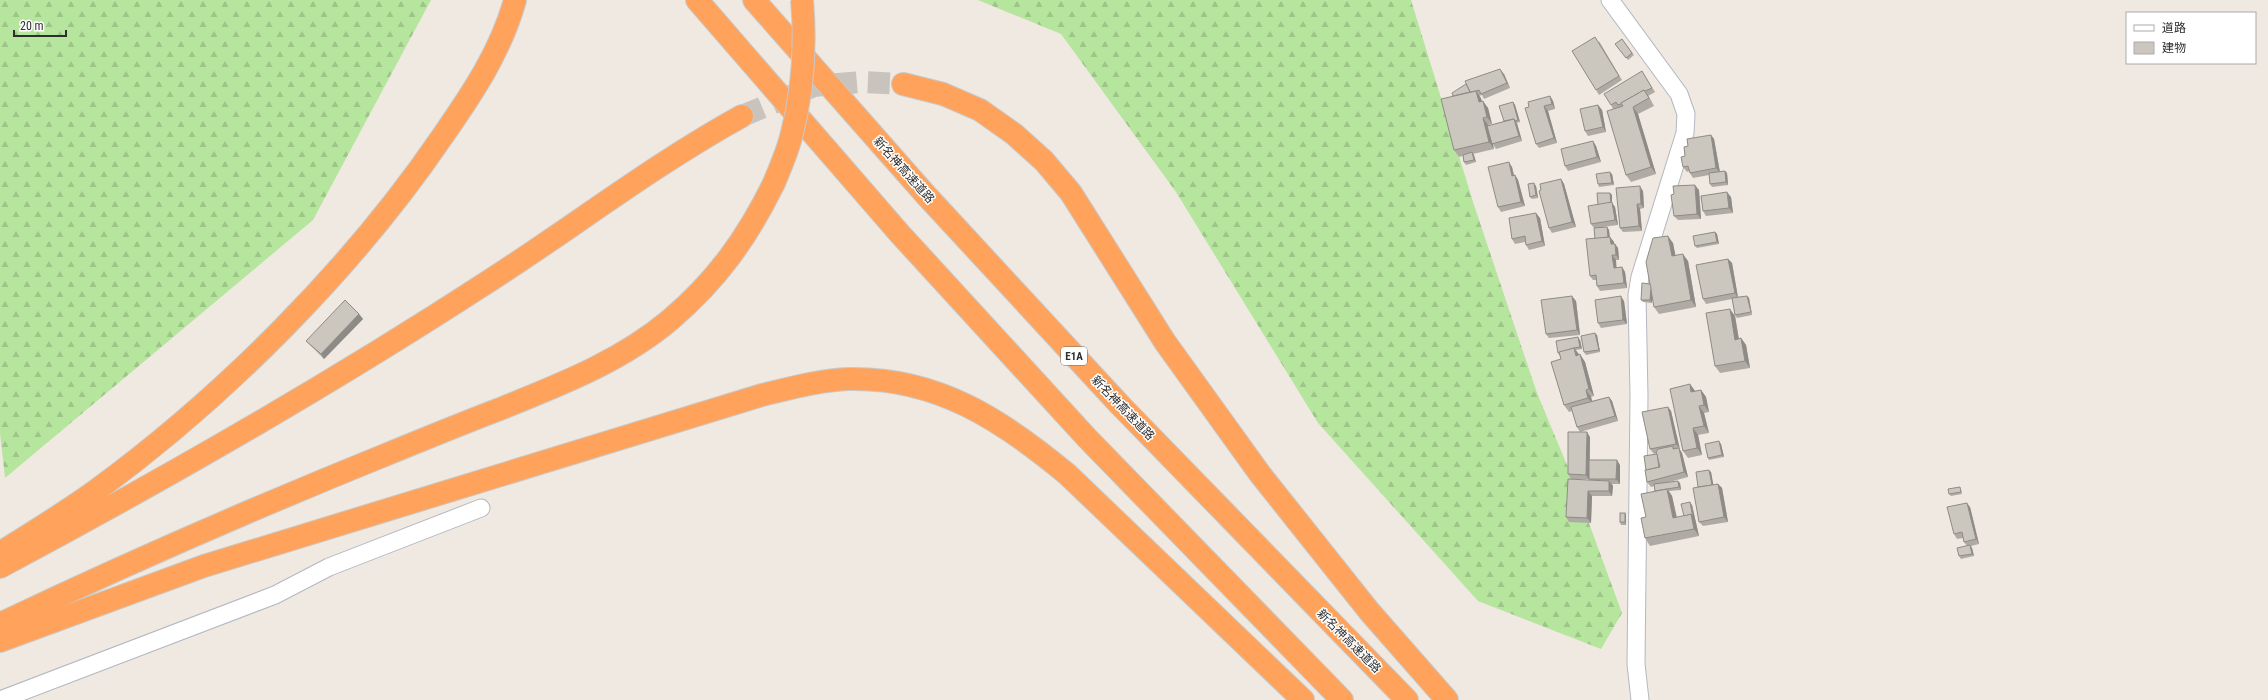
<svg xmlns="http://www.w3.org/2000/svg" width="2268" height="700" viewBox="0 0 2268 700" font-family="'Roboto Condensed','Noto Sans JP',sans-serif">
<style>
.forest{fill:url(#forest-firs)}
.lines{fill:none;stroke-linecap:round;stroke-linejoin:round}
.highway-tunnel{stroke:#c8c4bd;stroke-width:22;stroke-dasharray:22 11;stroke-linecap:butt}
.street-casing{stroke:#b4b7c1;stroke-width:19}
.highway-casing{stroke:#c9c9c9;stroke-width:24}
.street{stroke:#fff;stroke-width:17}
.highway{stroke:#ffa35c;stroke-width:22}
.highway-bridge-casing{stroke:#c9c9c9;stroke-width:24;stroke-linecap:butt}
.highway-bridge{stroke:#ffa35c;stroke-width:22}
.wall{fill:#afaba4}
.shaded-wall{fill:#8e8b86}
.building{fill:#cbc7bf;stroke:#8e8b86}
.labels{text-anchor:middle;stroke-width:3;stroke-linejoin:round;paint-order:stroke}
.shield{fill:#fff;stroke:#6d6d6d;stroke-width:1}
.shield-label{font-size:11px;font-weight:bold;fill:#2e2e2e}
.street-label{font-size:12px;fill:#2e2e2e;stroke:#fff}
</style>
<defs>
<pattern id="forest-firs" width="22" height="20" patternUnits="userSpaceOnUse"><rect width="22" height="20" fill="#b6e59e"/><path d="M5 1l3.5 6h-7zM16 11l3.5 6h-7z" fill="#9dc588"/></pattern>
</defs>
<rect width="100%" height="100%" fill="#efe9e1"/>
<g class="forest">
<path d="M0 0H431L313 220 5 478 0 433Z"/>
<path d="M978 0H1411L1474 205 1537 393 1572 477 1622 613 1601 649 1478 601 1318 423 1176 192 1061 34Z"/>
</g>
<g class="lines">
<path class="highway-tunnel" d="M742 116 814 86 861 82 903 84"/>
<g class="street-casing">
<g id="street">
<path d="M1610 0 1679 94 1686 114 1685 133 1640 277 1637 295 1639 396 1636 664 1640 700"/>
<path d="M0 700 275 595 329 567 481 508"/>
</g>
</g>
<g class="highway-casing">
<g id="highway">
<path d="M697 0 900 234 1087 438 1342 700"/>
<path d="M754 0 925 194 1120 405 1407 700"/>
<path d="M903 84 943 94 980 110 1014 134 1044 161 1071 193 1165 342 1260 474 1369 611 1447 700"/>
<path d="M8 548C37 530 66 512 94 492 223 398 352 269 442 137 472 94 501 51 515 0"/>
<path d="M0 567C165 479 329 385 486 283 572 228 653 165 742 116"/>
<path d="M0 624C128 563 259 506 390 453 427 438 463 423 500 409 559 385 620 362 670 320 717 280 747 238 774 183"/>
<path d="M0 641 204 566 762 395C791 388 820 380 849 379 937 377 1002 420 1067 474L1303 700"/>
</g>
</g>
<use href="#street" class="street"/>
<use href="#highway" class="highway"/>
<g class="highway-bridge-casing">
<path id="highway-bridge" d="M774 183C780 168 787 153 791 137 803 92 806 46 802 0"/>
</g>
<use href="#highway-bridge" class="highway-bridge"/>
</g>
<g class="wall">
<path d="M1622 39 1634 55 1628 60 1615 44Z"/>
<path d="M1599 41 1622 80 1599 95 1596 90Z"/>
<path d="M1642 71 1655 92 1648 96 1654 106 1638 114 1656 174 1631 182 1626 175 1613 109 1611 105Z"/>
<path d="M1504 74 1510 88 1484 99 1482 95 1479 96 1482 102 1488 108 1492 124 1488 125V126L1504 121 1513 102 1515 105 1520 122 1517 123 1522 141 1496 149 1493 144 1494 149 1473 154 1476 162 1466 165 1464 162 1463 156 1459 157 1454 150 1453 96Z"/>
<path d="M1550 96 1553 101 1555 109 1548 111 1557 143 1539 148 1536 144 1529 107Z"/>
<path d="M1598 105 1602 110 1606 132 1588 136 1585 131Z"/>
<path d="M1711 135 1714 139 1720 172 1725 171 1727 173 1728 185 1712 187 1710 184 1709 175 1693 178 1690 173 1689 171 1687 172 1683 167 1688 146Z"/>
<path d="M1593 141 1596 146 1601 162 1568 171 1565 166Z"/>
<path d="M1512 167 1514 175H1515L1518 180 1525 206 1501 212 1498 207Z"/>
<path d="M1612 174 1614 185 1599 187 1598 184Z"/>
<path d="M1561 179 1564 184 1576 227 1552 233 1549 228 1541 190Z"/>
<path d="M1536 186 1538 198 1532 199 1530 197Z"/>
<path d="M1699 190 1701 219 1678 220 1674 216V194Z"/>
<path d="M1643 191 1644 208 1640 209 1642 231 1623 232 1620 228Z"/>
<path d="M1610 193 1612 195V203L1615 207 1618 225 1595 228 1607 227 1609 230 1610 237 1614 242V244H1615L1618 248 1619 260H1616V268L1622 267 1625 272 1627 288 1600 291 1597 286 1596 280H1593L1590 276 1595 239 1594 228 1591 224 1598 205Z"/>
<path d="M1731 197 1733 213 1706 216 1703 211Z"/>
<path d="M1540 218 1545 246 1529 250 1526 245 1525 242 1515 244 1512 239Z"/>
<path d="M1715 232 1717 234 1719 244 1697 248 1695 246Z"/>
<path d="M1673 243 1675 255 1688 261 1696 307 1659 314 1654 307 1652 295V303L1643 302 1641 300Z"/>
<path d="M1728 259 1732 263 1738 297 1747 296 1749 298 1752 315 1737 318 1735 315 1732 299 1706 304 1703 299Z"/>
<path d="M1576 301 1580 335 1549 338 1546 334Z"/>
<path d="M1624 301 1627 324 1601 328 1598 323Z"/>
<path d="M359 314 363 319 324 359 306 341Z"/>
<path d="M1735 316 1739 339 1741 338 1746 345 1750 368 1720 373 1715 366Z"/>
<path d="M1597 335 1600 352 1586 355 1584 352Z"/>
<path d="M1580 340 1582 349 1576 350 1585 362 1594 396 1591 397 1592 401 1609 397 1612 401 1618 421 1580 432 1577 427 1572 411 1569 412 1564 405 1561 359 1560 356 1558 353Z"/>
<path d="M1690 384 1695 391 1701 390 1706 397 1709 412 1704 413 1709 433 1698 435 1702 455 1688 458 1683 451Z"/>
<path d="M1668 407 1671 411 1679 449 1682 453 1688 477 1669 482 1680 483 1681 490 1669 491 1672 496 1677 517 1684 516 1692 505 1699 536 1650 546 1645 538 1646 517 1655 491 1654 486 1651 487 1647 482 1646 470 1657 454V453L1654 454 1650 449Z"/>
<path d="M1590 437V460L1620 465V484H1612L1613 486 1612 496H1592L1591 523 1569 522 1566 517 1590 480 1589 479H1571L1568 474Z"/>
<path d="M1721 444 1724 457 1709 460 1708 458Z"/>
<path d="M1711 472 1713 485 1718 484 1722 488 1728 522 1703 526 1699 522Z"/>
<path d="M1961 489 1962 494 1951 496 1949 494Z"/>
<path d="M1970 507 1979 544 1971 546 1972 548 1974 556 1961 559 1959 556 1967 546 1964 542 1963 538 1957 539 1954 534Z"/>
<path d="M1625 513 1626 515V525H1621L1620 522Z"/>
</g>
<g class="shaded-wall">
<path d="M1500 69 1504 74 1510 88 1507 83Z"/>
<path d="M1644 90 1649 97 1654 106Z"/>
<path d="M1476 91 1481 98 1484 109 1479 102Z"/>
<path d="M1550 96 1553 101 1555 109 1552 104Z"/>
<path d="M1483 101 1488 108 1492 124 1487 117Z"/>
<path d="M1513 102 1515 105 1520 122 1518 120Z"/>
<path d="M1598 105 1602 110 1606 132 1603 127Z"/>
<path d="M1544 106 1548 111 1557 143 1554 138Z"/>
<path d="M1633 107 1638 114 1656 174 1651 167Z"/>
<path d="M1483 118 1488 125 1494 149 1489 142Z"/>
<path d="M1514 119 1517 124 1522 141 1519 136Z"/>
<path d="M1711 135 1714 139 1720 173 1716 168Z"/>
<path d="M1593 141 1596 146 1601 162 1597 157Z"/>
<path d="M1472 152 1474 155 1476 162 1474 160Z"/>
<path d="M1509 162 1512 167 1515 181 1512 176Z"/>
<path d="M1725 171 1727 173 1728 185 1726 182Z"/>
<path d="M1610 172 1612 174 1614 185 1612 183Z"/>
<path d="M1515 175 1518 180 1525 206 1521 202Z"/>
<path d="M1561 179 1564 184 1576 227 1572 222Z"/>
<path d="M1534 183 1536 186 1538 198 1536 195Z"/>
<path d="M1695 185 1699 190 1701 219 1697 214Z"/>
<path d="M1640 186 1643 191 1644 208 1641 204Z"/>
<path d="M1727 192 1731 197 1733 213 1729 208Z"/>
<path d="M1610 193 1612 195V203L1615 207 1618 225 1615 220 1611 205Z"/>
<path d="M1637 204 1640 209 1642 231 1639 226Z"/>
<path d="M1536 213 1540 218 1545 246 1542 241Z"/>
<path d="M1607 227 1609 230 1610 241 1608 239Z"/>
<path d="M1715 232 1717 234 1719 244 1717 242Z"/>
<path d="M1668 236 1673 243 1677 263 1672 256Z"/>
<path d="M1610 237 1614 242V249L1611 244Z"/>
<path d="M1615 244 1618 248 1619 260 1616 255Z"/>
<path d="M1683 254 1688 261 1696 307 1691 300Z"/>
<path d="M1612 255 1616 260 1617 273 1614 268Z"/>
<path d="M1728 259 1732 263 1738 298 1735 293Z"/>
<path d="M1622 267 1625 272 1627 288 1624 283Z"/>
<path d="M1651 284 1653 286 1652 303 1650 300Z"/>
<path d="M1572 296 1576 301 1580 335 1577 330Z"/>
<path d="M1621 296 1624 301 1627 324 1623 320Z"/>
<path d="M1747 296 1749 298 1752 315 1751 312Z"/>
<path d="M1730 309 1735 316 1740 347 1735 340Z"/>
<path d="M359 314 363 319 324 359 321 354Z"/>
<path d="M1595 333 1597 335 1600 352 1599 350Z"/>
<path d="M1578 337 1580 340 1582 349 1580 347Z"/>
<path d="M1741 338 1746 345 1750 368 1745 361Z"/>
<path d="M1574 348 1579 355 1576 356Z"/>
<path d="M1580 354 1585 362 1594 396 1589 389Z"/>
<path d="M1690 384 1695 391 1691 392Z"/>
<path d="M1586 390 1591 397 1593 405 1588 398Z"/>
<path d="M1701 390 1706 397 1709 412 1704 405Z"/>
<path d="M1609 397 1612 401 1618 421 1615 416Z"/>
<path d="M1699 406 1704 413 1709 433 1704 426Z"/>
<path d="M1668 407 1671 411 1680 449 1676 444Z"/>
<path d="M1693 428 1698 435 1702 455 1697 448Z"/>
<path d="M1587 432 1590 437 1589 480 1586 475Z"/>
<path d="M1719 441 1721 444 1724 457 1722 455Z"/>
<path d="M1679 448 1682 453 1688 477 1684 472Z"/>
<path d="M1617 460 1620 465V484L1616 479Z"/>
<path d="M1709 470 1711 472 1714 488 1712 485Z"/>
<path d="M1609 481 1613 486 1612 496 1609 491Z"/>
<path d="M1678 481 1680 483 1681 490 1679 487Z"/>
<path d="M1718 484 1722 488 1728 522 1724 517Z"/>
<path d="M1667 489 1672 496 1678 525 1673 518Z"/>
<path d="M1588 491 1592 496 1591 523 1587 518Z"/>
<path d="M1690 502 1692 505 1699 536 1694 529 1691 514Z"/>
<path d="M1967 503 1970 507 1979 544 1976 539Z"/>
<path d="M1625 513 1626 515V525L1625 522Z"/>
<path d="M1970 545 1972 548 1974 556 1972 554Z"/>
</g>
<g class="building">
<path d="M1595 37 1619 76 1596 90 1572 51Z"/>
<path d="M1622 39 1632 53 1626 58 1615 44Z"/>
<path d="M1500 69 1507 83 1481 94 1479 90 1476 91 1470 92 1465 81Z"/>
<path d="M1642 71 1652 88 1645 91 1644 90 1621 103V104L1618 105 1616 102 1611 105 1604 94Z"/>
<path d="M1466 84 1470 92 1453 96 1452 93Z"/>
<path d="M1644 90 1649 98 1633 107 1651 167 1626 175 1607 111 1623 106 1621 103Z"/>
<path d="M1476 91 1479 102 1483 101 1487 117 1483 118 1489 142 1454 150 1441 99Z"/>
<path d="M1550 96 1552 104 1544 106 1554 138 1536 144 1525 108 1529 107 1528 102Z"/>
<path d="M1513 102 1518 120 1515 121 1514 119 1504 121 1499 106Z"/>
<path d="M1598 105 1603 127 1585 131 1580 109Z"/>
<path d="M1514 119 1519 136 1492 144 1487 126Z"/>
<path d="M1711 135 1716 168 1690 173 1688 166 1683 167 1681 157 1685 156 1684 147 1688 146 1687 139Z"/>
<path d="M1593 141 1597 157 1565 166 1561 149Z"/>
<path d="M1472 152 1474 160 1464 162 1463 155Z"/>
<path d="M1509 162 1512 176 1515 175 1521 202 1498 207 1488 167Z"/>
<path d="M1725 171 1726 182 1710 184 1709 173Z"/>
<path d="M1610 172 1612 183 1598 184 1596 174Z"/>
<path d="M1561 179 1572 222 1549 228 1539 191 1541 190 1540 184Z"/>
<path d="M1534 183 1536 195 1530 197 1528 184Z"/>
<path d="M1695 185 1697 214 1674 216 1671 195 1674 194 1673 186Z"/>
<path d="M1640 186 1641 204H1637L1639 226 1620 228 1616 188Z"/>
<path d="M1727 192 1729 208 1703 211 1701 196Z"/>
<path d="M1597 193H1610L1611 203 1598 205Z"/>
<path d="M1612 202 1615 220 1591 224 1588 206Z"/>
<path d="M1536 213 1542 241 1526 245 1525 236 1512 239 1509 218Z"/>
<path d="M1607 227 1608 237 1595 239 1594 228Z"/>
<path d="M1715 232 1717 242 1695 246 1693 236Z"/>
<path d="M1668 236 1672 256 1683 254 1691 300 1654 307 1646 262 1653 238Z"/>
<path d="M1610 237 1611 244H1615L1616 255H1612L1614 268 1622 267 1624 283 1597 286 1596 275 1590 276 1586 239Z"/>
<path d="M1728 259 1735 293 1703 299 1696 265Z"/>
<path d="M1642 283 1650 284 1651 288 1650 300H1641Z"/>
<path d="M1572 296 1577 330 1546 334 1541 300Z"/>
<path d="M1621 296 1623 320 1598 323 1595 300Z"/>
<path d="M1747 296 1751 312 1735 315 1732 298Z"/>
<path d="M345 300 359 314 321 354 306 341Z"/>
<path d="M1730 309 1735 340 1741 338 1745 361 1715 366 1706 313Z"/>
<path d="M1595 333 1599 350 1584 352 1581 336Z"/>
<path d="M1578 337 1580 347 1574 348 1558 353 1556 341Z"/>
<path d="M1574 348 1576 356 1580 354 1589 389 1586 390 1588 398 1564 405 1551 362 1561 359 1559 352Z"/>
<path d="M1690 384 1691 392 1701 390 1704 405 1699 406 1704 426 1693 428 1697 448 1683 451 1670 389Z"/>
<path d="M1609 397 1615 416 1577 427 1571 407Z"/>
<path d="M1668 407 1676 444 1650 449 1642 412Z"/>
<path d="M1568 432H1587L1586 475 1568 474Z"/>
<path d="M1719 441 1722 455 1708 458 1705 444Z"/>
<path d="M1673 446V449L1679 448 1684 472 1647 482 1645 470 1660 467 1656 452 1658 449Z"/>
<path d="M1657 454 1659 467 1646 470 1644 456Z"/>
<path d="M1589 460H1617L1616 479H1589Z"/>
<path d="M1709 470 1712 485 1698 487 1696 472Z"/>
<path d="M1568 479 1609 481V491H1588L1587 518 1566 517Z"/>
<path d="M1678 481 1679 487 1655 491 1654 484Z"/>
<path d="M1718 484 1724 517 1699 522 1693 488Z"/>
<path d="M1960 487 1961 492 1949 494 1948 489Z"/>
<path d="M1667 489 1673 518 1691 514 1694 529 1645 538 1641 518 1646 517 1641 494Z"/>
<path d="M1690 502 1693 518 1691 514 1684 516 1681 504Z"/>
<path d="M1967 503 1976 539 1964 542 1962 532 1954 534 1947 507Z"/>
<rect x="1620" y="513" width="5" height="9"/>
<path d="M1970 545 1972 554 1959 556 1957 548Z"/>
</g>
<g class="labels">
<rect class="shield" x="1061" y="347" width="26" height="18" rx="3"/>
<g class="shield-label">
<text x="1074" y="360">E1A</text>
</g>
<g class="street-label">
<text transform="translate(904 170) rotate(48)" y="4">新名神高速道路</text>
<text transform="translate(1123 408) rotate(46)" y="4">新名神高速道路</text>
<text transform="translate(1349 641) rotate(45)" y="4">新名神高速道路</text>
</g>
</g>
<rect x="2126" y="12" width="130" height="52" fill="#ffffff" stroke="#ababab"/>
<rect x="2134" y="25" width="20" height="6" fill="#ffffff" stroke="#ababab"/>
<text x="2162" y="32" font-size="12" fill="#2e2e2e">道路</text>
<rect x="2134" y="42" width="20" height="12" fill="#cbc7bf" stroke="#ababab"/>
<text x="2162" y="52" font-size="12" fill="#2e2e2e">建物</text>
<path d="M14 30v6h52v-6" fill="none" stroke="#2e2e2e" stroke-width="2"/>
<text x="20" y="30" font-size="12" fill="#2e2e2e" stroke="#ffffff" stroke-width="3" paint-order="stroke">20 m</text>
</svg>
